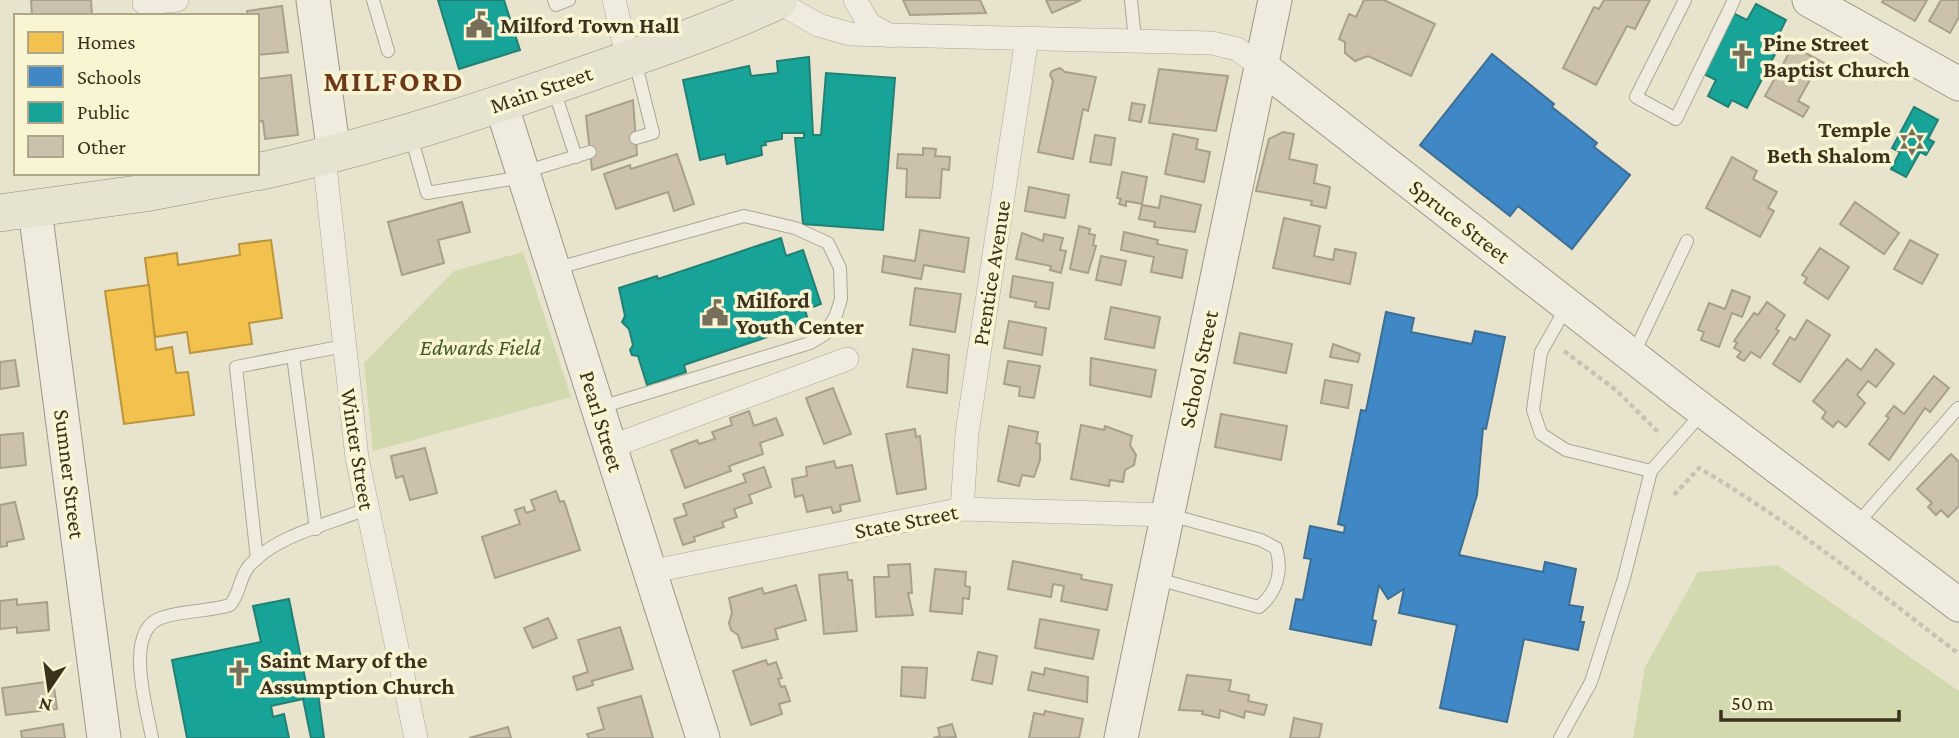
<svg xmlns="http://www.w3.org/2000/svg" width="1959" height="738" viewBox="0 0 1959 738" font-family="'Crimson Pro',serif">
<style>
.green{fill:#d2d9ae}
.homes{fill:#f2c14e;stroke:#bb963f;stroke-width:2}
.schools{fill:#3f88c5;stroke:#3e6e93;stroke-width:2}
.public{fill:#17a398;stroke:#228173;stroke-width:2}
.building{fill:#ccc1ad;stroke:#a89f8c;stroke-width:2}
.lines{fill:none;stroke-linecap:round;stroke-linejoin:round}
.lane-casing{stroke:#aca796;stroke-width:14}
.street-casing{stroke:#aca796;stroke-width:24}
.secondary-casing{stroke:#9c9786;stroke-width:35}
.primary-casing{stroke:#928c7d;stroke-width:38}
.path{stroke:#c7c4b6;stroke-width:4.5;stroke-dasharray:5 3.5;stroke-linecap:butt}
.lane{stroke:#efecdf;stroke-width:12}
.street{stroke:#efecdf;stroke-width:23}
.secondary{stroke:#efecdf;stroke-width:33}
.primary{stroke:#e6e3d0;stroke-width:37}
.labels{text-anchor:middle;stroke-width:7;stroke-linejoin:round;paint-order:stroke}
.poi-label{font-size:23px;font-weight:bold;fill:#3c311d;stroke:#f9f4d2;text-anchor:start}
.street-label{font-size:23px;fill:#3c311d;stroke:#f9f4d2}
.park-label{font-size:23px;font-style:italic;fill:#435a21;stroke:#f9f4d2}
.district-label{font-size:30px;font-weight:bold;letter-spacing:2px;fill:#6d3818;stroke:#f9f4d2}
</style>
<rect width="100%" height="100%" fill="#e7e3cd"/>
<g class="green">
<path d="M523 252 571 397 373 451 364 363 454 271Z"/>
<path d="M1777 565 1959 691V738H1633L1645 667 1698 572Z"/>
</g>
<g class="homes">
<path d="M271 240 282 318 249 323 252 344 190 353 187 332 155 337 145 258 177 253 178 265 240 255 239 244Z"/>
<path d="M149 285 156 350 172 347 176 373 188 372 194 415 124 424 105 291Z"/>
</g>
<g class="schools">
<path d="M1492 54 1554 104 1552 107 1597 143 1594 147 1630 175 1572 249 1518 206 1510 216 1420 145Z"/>
<path d="M1386 312 1414 318 1411 332 1472 344 1475 331 1505 337 1486 429 1483 428 1477 495 1459 555 1543 572 1545 562 1576 569 1569 605 1583 607 1580 622H1584L1578 650 1524 639 1507 722 1440 708 1457 625 1399 613 1404 589 1388 599 1379 585 1372 620 1376 621 1371 645 1290 629 1296 599 1303 600 1311 559 1304 558 1310 526 1344 533 1345 526 1338 524 1361 410 1366 411Z"/>
</g>
<g class="public">
<path d="M438 0H504L520 50 459 69Z"/>
<path d="M1756 4 1786 20 1778 36 1783 39 1747 108 1732 100 1728 107 1708 96 1716 80 1702 73 1733 13 1747 20Z"/>
<path d="M809 57 813 135H821L826 73 895 78 883 230 803 224 795 138H804V133H782V139L765 142 766 145 761 146 762 155 727 164 725 154 700 160 683 80 749 66 751 76 778 73 777 61Z"/>
<path d="M1914 107 1938 120 1928 139 1934 142 1926 155 1920 152 1906 177 1891 169 1900 152 1892 148Z"/>
<path d="M781 238 786 256 803 250 821 304 805 310 809 323 684 365 686 372 647 385 638 356 632 355 630 350 633 345 629 329 622 322 625 316 619 288 657 276 658 279Z"/>
<path d="M289 599 307 688 317 686 324 738H311L303 699 271 706 273 717 284 714 289 738H187L172 660 261 642 253 606Z"/>
</g>
<g class="building">
<path d="M31 0H91L92 16H32Z"/>
<path d="M903 0H980L986 13 910 15Z"/>
<path d="M1046 0H1081L1052 13Z"/>
<path d="M1364 0H1384L1435 24 1411 76 1368 56 1355 61 1345 53V42L1339 39 1349 14 1356 17Z"/>
<path d="M1604 0H1650L1635 29 1627 26 1596 85 1563 68 1594 7 1599 9Z"/>
<path d="M1884 0H1927L1915 21 1882 2Z"/>
<path d="M1941 0H1959V17L1950 33 1929 21Z"/>
<path d="M282 6 288 52 257 55V16H248L247 11Z"/>
<path d="M1793 46 1833 68 1828 76 1816 69 1798 101 1809 107 1803 117 1765 96Z"/>
<path d="M1060 68 1065 72 1096 77 1088 111 1083 109 1073 159 1038 152 1053 81 1050 75 1052 71Z"/>
<path d="M1159 69 1228 76 1216 131 1149 123Z"/>
<path d="M291 75 298 135 265 139 263 121 257 122V79Z"/>
<path d="M633 100 637 155 592 170 586 116Z"/>
<path d="M1132 103 1145 105 1141 122 1129 120Z"/>
<path d="M1283 132 1294 134 1289 159 1317 165 1314 183 1330 187 1326 208 1311 205 1312 201 1256 191 1269 139Z"/>
<path d="M1173 134 1198 139 1196 149 1210 152 1204 182 1165 174Z"/>
<path d="M1095 135 1115 138 1111 165 1090 162Z"/>
<path d="M923 148 936 149 935 156 950 157 949 170 942 169 940 198 906 197 907 169 897 168 898 154 923 155Z"/>
<path d="M677 154 694 204 674 211 668 192 616 209 604 174 630 165 631 169Z"/>
<path d="M1732 157 1757 171 1753 179 1777 192 1768 208 1774 211 1760 237 1706 208Z"/>
<path d="M1122 172 1147 177 1142 204 1126 201V206L1119 204 1121 199 1117 198Z"/>
<path d="M1029 187 1069 195 1065 218 1025 211Z"/>
<path d="M1161 196 1201 205 1195 232 1154 227 1155 222 1139 219 1142 205 1159 208Z"/>
<path d="M462 202 470 232 438 240 444 263 402 275 388 222Z"/>
<path d="M1855 202 1899 233 1884 254 1840 224Z"/>
<path d="M1284 218 1320 226 1314 256 1333 260 1335 249 1356 253 1350 284 1273 268Z"/>
<path d="M1079 226 1090 229 1089 234 1095 235 1093 245 1096 246 1088 273 1070 269Z"/>
<path d="M920 230 969 238 964 272 924 265 921 279 882 272 884 256 915 261Z"/>
<path d="M1124 232 1158 240 1157 244 1187 250 1182 278 1151 272 1154 257 1121 250Z"/>
<path d="M1022 233 1043 241 1044 234 1063 238 1060 250 1066 251 1061 273 1050 270 1051 266 1016 259Z"/>
<path d="M1910 240 1938 255 1922 284 1894 269Z"/>
<path d="M1820 248 1849 267 1828 299 1804 283 1807 278 1802 275Z"/>
<path d="M1101 256 1126 261 1121 285 1096 280Z"/>
<path d="M1013 276 1053 283 1049 309 1035 307 1036 302 1010 297Z"/>
<path d="M915 288 961 294 955 332 910 325Z"/>
<path d="M1732 290 1750 297 1742 317 1732 313 1719 347 1701 340 1704 332 1698 330 1709 303 1725 309Z"/>
<path d="M1767 302 1785 315 1776 329 1779 331 1760 358 1751 352 1744 361 1737 357 1741 352 1734 348 1737 343 1734 341 1754 313 1758 315Z"/>
<path d="M1111 307 1160 317 1154 348 1105 339Z"/>
<path d="M1807 320 1830 335 1800 382 1773 364 1790 337 1795 340Z"/>
<path d="M1009 321 1046 328 1042 355 1004 348Z"/>
<path d="M1240 333 1292 344 1286 373 1234 363Z"/>
<path d="M1333 344 1360 354 1358 362 1330 357Z"/>
<path d="M913 349 949 355 947 393 907 387Z"/>
<path d="M1876 349 1894 364 1876 387 1868 381 1857 395 1865 403 1846 427 1838 421 1833 427 1822 418 1826 412 1813 401 1847 359 1861 370Z"/>
<path d="M1091 358 1156 370 1151 397 1090 385Z"/>
<path d="M15 360 19 386 0 389V362Z"/>
<path d="M1008 361 1040 366 1034 398 1019 396 1020 387 1004 384Z"/>
<path d="M1934 376 1949 388 1930 412 1925 408 1889 460 1869 444 1889 418 1886 416 1894 406 1904 414Z"/>
<path d="M1325 380 1352 385 1348 408 1321 403Z"/>
<path d="M833 388 851 434 824 444 806 398Z"/>
<path d="M749 411 754 426 776 418 783 435 760 443 763 454 729 466 731 471 685 488 671 450 697 440 699 444 715 439 712 432 732 425 730 418Z"/>
<path d="M1221 414 1287 426 1281 460 1215 447Z"/>
<path d="M1081 425 1104 430 1105 426 1132 436 1130 445 1136 455 1134 465 1125 470 1123 482 1110 480 1109 486 1071 479Z"/>
<path d="M1009 426 1038 432 1036 443 1040 444V460L1034 477 1022 475 1019 486 998 481Z"/>
<path d="M915 429 916 437 920 436 926 489 897 494 886 434Z"/>
<path d="M23 433 26 465 0 468V435Z"/>
<path d="M425 448 437 493 410 500 403 476 396 478 391 456Z"/>
<path d="M1951 454 1959 462V506L1948 517 1941 510 1936 515 1928 507 1932 503 1917 489Z"/>
<path d="M834 461 836 468 852 465 860 501 840 505 841 511 833 513 831 507 807 512 803 495 795 497 792 479 807 476 806 467Z"/>
<path d="M764 467 771 487 749 495 752 503 734 509 737 517 722 522 724 527 694 537 695 541 683 545 674 519 687 515 683 504 746 482 743 474Z"/>
<path d="M556 491 560 502 564 501 580 550 495 578 482 537 520 524 515 510 524 507 526 513 535 510 531 500Z"/>
<path d="M15 502 24 539 7 542V546L0 547V505Z"/>
<path d="M1013 561 1082 575 1081 579 1112 585 1107 610 1061 601 1064 586 1053 584 1051 597 1008 589Z"/>
<path d="M910 564 912 593H908L913 615 876 617 874 577H889L888 565Z"/>
<path d="M935 569 966 572 965 586 970 587 969 599 963 598 962 614 930 611Z"/>
<path d="M847 572 848 580H852L857 631 824 634 819 575Z"/>
<path d="M796 585 806 620 775 629 778 639 742 648 738 635 731 630 729 623 732 613 729 598 762 588 764 594Z"/>
<path d="M17 599V605L47 602 49 630 17 633V627L0 629V601Z"/>
<path d="M548 618 557 638 533 648 524 628Z"/>
<path d="M1040 619 1099 630 1093 659 1035 648Z"/>
<path d="M620 627 633 669 592 681 593 685 577 690 573 677 588 672 578 640Z"/>
<path d="M978 652 997 656 992 684 972 680Z"/>
<path d="M766 660 768 665 776 662 782 678 778 679 781 687 785 686 790 701 779 704 782 714 751 725 733 671Z"/>
<path d="M902 667 927 668 925 698 901 696Z"/>
<path d="M1045 668 1088 677 1087 702 1028 690 1032 672 1044 675Z"/>
<path d="M1187 675 1231 680 1229 691 1249 695 1248 701 1267 705 1264 715 1245 711 1244 718 1220 710 1219 718 1202 714 1203 711 1179 710Z"/>
<path d="M53 681 57 709 6 715 2 688Z"/>
<path d="M641 696 653 738H589L587 734 604 729 598 708Z"/>
<path d="M1045 711 1083 719 1079 738H1029L1034 713 1044 715Z"/>
<path d="M1294 718 1322 724 1319 738H1290Z"/>
<path d="M63 724 65 738H22L21 731Z"/>
<path d="M952 724 956 737 933 738 940 736 938 728Z"/>
<path d="M508 727 511 738H469Z"/>
</g>
<g class="lines">
<g class="lane-casing">
<g id="lane">
<path d="M373 0 388 51"/>
<path d="M554 0 556 5 569 0"/>
<path d="M1131 0 1135 40"/>
<path d="M1685 0 1636 97 1676 119 1734 0"/>
<path d="M635 61 653 133 636 138"/>
<path d="M553 87 576 157"/>
<path d="M411 136 427 193 523 177"/>
<path d="M524 172 590 152"/>
<path d="M554 269 744 216 795 228 828 243 840 268 841 299 836 315 825 334 810 343 598 408"/>
<path d="M1566 308 1541 352 1533 410 1541 434 1566 450 1651 471"/>
<path d="M1633 355 1687 241"/>
<path d="M293 356 316 529"/>
<path d="M1857 524 1958 408"/>
<path d="M257 559 236 367 344 346"/>
<path d="M1154 578 1259 607C1277 592 1283 571 1276 548L1261 540 1170 515"/>
<path d="M152 738C147 709 123 631 161 618 183 610 208 612 230 605 240 594 239 578 249 566 276 535 330 524 366 509"/>
<path d="M1560 738 1591 682 1624 578 1651 471 1702 413"/>
</g>
</g>
<g class="street-casing">
<g id="street">
<path d="M614 0 628 59"/>
<path d="M855 0 869 24 890 36"/>
<path d="M777 1 818 25 850 34 1212 43 1237 49 1261 66"/>
<path d="M144 3 177 0"/>
<path d="M324 157 357 458 416 738"/>
<path d="M610 447 847 359"/>
<path d="M962 509 967 433 1027 38"/>
<path d="M649 572 962 509 1167 515"/>
</g>
</g>
<g class="secondary-casing">
<g id="secondary">
<path d="M313 0 334 154"/>
<path d="M1809 0 1959 84"/>
<path d="M1261 66 1681 394 1959 605"/>
<path d="M501 104 703 738"/>
<path d="M35 210 104 738"/>
<path d="M1121 738 1275 0"/>
</g>
</g>
<g class="primary-casing">
<g id="primary">
<path d="M257 172C372 147 484 110 595 71 657 49 720 28 779 0"/>
<path d="M0 213 145 193 249 173"/>
</g>
</g>
<g class="path">
<path d="M1564 351 1616 390 1658 432"/>
<path d="M1674 495 1699 468C1791 522 1874 589 1959 654"/>
</g>
<use href="#lane" class="lane"/>
<use href="#street" class="street"/>
<use href="#secondary" class="secondary"/>
<use href="#primary" class="primary"/>
</g>
<defs>
<g id="civic-bare" transform="scale(2.1)"><path d="M-.6-6.5H3V-4.5H.6V-3L4-1V1h2V6H-6V1h2V-1L-.6-3ZM-1.2 2.5V6h2.4V2.5Z" fill="#786f5b" stroke="#f9f4d2" stroke-width="2.5" paint-order="stroke"/></g>
<g id="church-bare" transform="scale(2.1)"><path d="M-1.2-6h2.4v3.5h3.3v2.4h-3.3V6h-2.4V-.1h-3.3v-2.4h3.3Z" fill="#786f5b" stroke="#f9f4d2" stroke-width="2.5" paint-order="stroke"/></g>
<g id="synagogue-bare" transform="scale(2.1)"><path d="M0-6.5L5.6 3.2H-5.6ZM0 6.5L5.6-3.2H-5.6Z" fill="#786f5b" stroke="#f9f4d2" stroke-width="2.5" paint-order="stroke"/></g>
</defs>
<g fill-rule="evenodd">
<use href="#civic-bare" x="479" y="25"/>
<use href="#church-bare" x="1742" y="56"/>
<use href="#synagogue-bare" x="1912" y="142"/>
<use href="#civic-bare" x="715" y="313"/>
<use href="#church-bare" x="239" y="673"/>
</g>
<g class="labels">
<g class="poi-label">
<text x="500" y="33">Milford Town Hall</text>
<text x="1763" y="51">Pine Street<tspan x="1763" dy="26">Baptist Church</tspan></text>
<text x="1891" y="137" text-anchor="end">Temple<tspan x="1891" dy="26">Beth Shalom</tspan></text>
<text x="736" y="308">Milford<tspan x="736" dy="26">Youth Center</tspan></text>
<text x="260" y="668">Saint Mary of the<tspan x="260" dy="26">Assumption Church</tspan></text>
</g>
<g class="street-label">
<text transform="translate(541 89) rotate(-19)" y="8">Main Street</text>
<text transform="translate(1460 221) rotate(38)" y="8">Spruce Street</text>
<text transform="translate(991 273) rotate(-81)" y="8">Prentice Avenue</text>
<text transform="translate(1198 369) rotate(-78)" y="8">School Street</text>
<text transform="translate(602 421) rotate(73)" y="8">Pearl Street</text>
<text transform="translate(358 449) rotate(81)" y="8">Winter Street</text>
<text transform="translate(70 474) rotate(83)" y="8">Sumner Street</text>
<text transform="translate(906 521) rotate(-11)" y="8">State Street</text>
</g>
<g class="park-label">
<text x="480" y="355">Edwards Field</text>
</g>
<g class="district-label">
<text x="394" y="91">MILFORD</text>
</g>
</g>
<rect x="14" y="14" width="245" height="161" fill="#f9f4d2" stroke="#ada68a" stroke-width="2"/>
<rect x="28" y="32" width="35" height="21" fill="#f2c14e" stroke="#ada68a" stroke-width="2"/>
<text x="77" y="49" font-size="21" fill="#3c311d">Homes</text>
<rect x="28" y="66" width="35" height="21" fill="#3f88c5" stroke="#ada68a" stroke-width="2"/>
<text x="77" y="84" font-size="21" fill="#3c311d">Schools</text>
<rect x="28" y="102" width="35" height="21" fill="#17a398" stroke="#ada68a" stroke-width="2"/>
<text x="77" y="119" font-size="21" fill="#3c311d">Public</text>
<rect x="28" y="136" width="35" height="21" fill="#ccc1ad" stroke="#ada68a" stroke-width="2"/>
<text x="77" y="154" font-size="21" fill="#3c311d">Other</text>
<g transform="translate(49 689) rotate(193)" stroke="#f9f4d2" stroke-width="5" paint-order="stroke">
<path d="M0-5L12 26L0 18L-12 26Z" fill="#3c311d"/>
<text y="-10" font-size="19" font-weight="bold" text-anchor="middle" fill="#3c311d">N</text>
</g>
<path d="M1721 710v10h178v-10" fill="none" stroke="#3c311d" stroke-width="3.5"/>
<text x="1731" y="710" font-size="21" fill="#3c311d" stroke="#f9f4d2" stroke-width="5" paint-order="stroke">50 m</text>
</svg>
